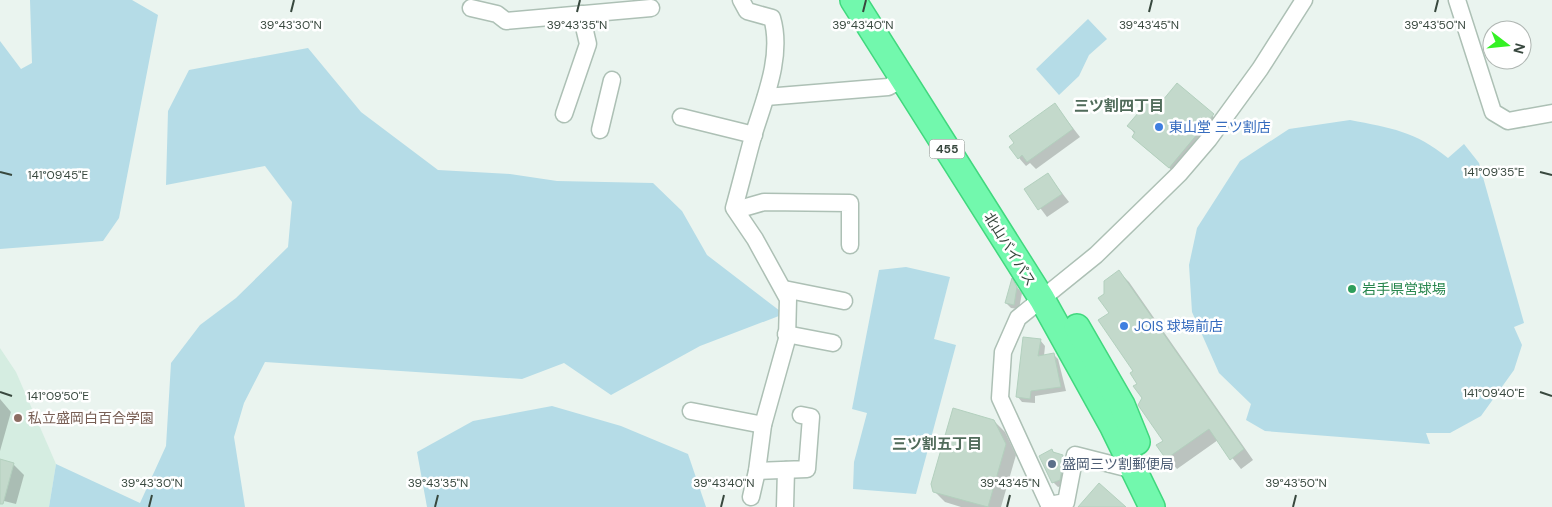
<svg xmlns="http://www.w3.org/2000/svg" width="1552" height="507" viewBox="0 0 1552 507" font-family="'DM Sans','Noto Sans JP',sans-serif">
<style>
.education{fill:#d5ede1}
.green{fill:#b5dce7}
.shadow{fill:#0003}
.building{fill:#c3d9cb;stroke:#b3d0be}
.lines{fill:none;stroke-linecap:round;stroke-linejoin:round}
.minor-casing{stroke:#adc0b5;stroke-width:19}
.highway-casing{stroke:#41d87e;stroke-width:28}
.minor{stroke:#fff;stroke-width:16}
.highway{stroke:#72f8ad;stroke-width:25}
.ticks{fill:none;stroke:#38483e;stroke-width:2}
.shop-dot{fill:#3f7fe0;stroke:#fff;stroke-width:2}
.leisure-dot{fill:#2e9e5b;stroke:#fff;stroke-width:2}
.education-dot{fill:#8d6e63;stroke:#fff;stroke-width:2}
.service-dot{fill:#5c6f8a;stroke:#fff;stroke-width:2}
.labels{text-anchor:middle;stroke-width:5;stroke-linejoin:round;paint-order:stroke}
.shield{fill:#fff;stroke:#747f78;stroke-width:1}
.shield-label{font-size:12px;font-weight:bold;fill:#38483e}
.shop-label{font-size:14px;fill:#366cbe;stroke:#fff;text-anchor:start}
.street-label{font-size:14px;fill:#38483e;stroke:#fff}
.leisure-label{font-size:14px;fill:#27864d;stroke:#fff;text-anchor:start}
.education-label{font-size:14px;fill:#785e54;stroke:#fff;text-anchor:start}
.service-label{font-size:14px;fill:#4e5e75;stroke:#fff;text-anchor:start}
.neighbourhood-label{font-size:15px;font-weight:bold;fill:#506b5a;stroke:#fff}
.ticks-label{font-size:12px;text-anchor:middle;fill:#38483e;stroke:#fff;stroke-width:5;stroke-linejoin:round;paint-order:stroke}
</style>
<rect width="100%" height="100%" fill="#eaf4ef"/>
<path class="education" d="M0 348 16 372 56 464 49 507H0Z"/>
<g class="green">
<path d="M30 0H132L158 15 119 218 103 241 0 249V41L21 69 32 63Z"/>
<path d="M1088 19 1107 39 1089 55 1079 76 1059 95 1036 69Z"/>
<path d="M308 48 361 112 438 170 510 174 557 181 653 183 682 211 707 255 784 314 700 346 611 395 564 363 522 379 265 362 244 403 234 437 245 507H49L56 464 140 503 166 446 171 363 200 325 236 298 288 247 292 202 265 166 166 185 168 111 189 70Z"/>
<path d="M1350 120C1391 128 1415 131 1448 158L1464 144 1479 163 1524 323 1514 327 1522 345 1514 370 1481 416 1450 433H1426L1430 444 1265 431 1246 420 1251 404 1219 373 1192 312 1189 265 1197 228 1240 161 1289 129Z"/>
<path d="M906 267 950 277 934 339 956 345 916 494 853 489 854 462 867 413 852 409 879 270Z"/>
<path d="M552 406 621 426 688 454 706 507H427L417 452 473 421Z"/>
</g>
<g class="shadow">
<path d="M1177 85 1224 126 1180 177 1144 147 1129 126 1159 108Z"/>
<path d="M1055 105 1080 137 1036 169 1030 163 1026 166 1019 158Z"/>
<path d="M1048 175 1069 202 1047 217 1026 189Z"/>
<path d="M1119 272 1129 282 1253 460 1241 469 1218 440 1177 469 1158 446 1165 441 1139 384 1105 294Z"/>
<path d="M1012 281 1022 293 1019 309 1011 308 1006 303Z"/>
<path d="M1040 340 1045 346 1044 356 1053 354 1058 359 1066 391 1035 396V403L1022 402 1017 396Z"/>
<path d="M0 399 11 412 0 451Z"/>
<path d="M994 421 1005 432 1016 455 1001 507H961L945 502 934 491Z"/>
<path d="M1052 451 1068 461 1065 485 1058 487 1053 482Z"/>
<path d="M0 461 13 464 24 475 16 504 0 500Z"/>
</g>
<g class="building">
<path d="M1177 83 1214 114 1169 168 1132 137 1135 132 1127 126 1150 99 1158 106Z"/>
<path d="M1055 103 1073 129 1027 162 1022 155 1018 159 1009 147 1014 143 1009 136Z"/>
<path d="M1048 173 1062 194 1038 210 1024 189Z"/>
<path d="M1119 270 1244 449 1230 460 1209 429 1166 459 1156 445 1163 441 1138 405 1142 398 1133 386 1137 384 1130 373 1133 371 1098 320 1109 313 1098 298 1104 294V281Z"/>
<path d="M1012 278 1017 287 1014 305 1005 303Z"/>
<path d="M1023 337 1041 339 1038 356 1054 353 1061 387 1031 391 1030 399 1016 397Z"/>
<path d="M953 408 994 420 1006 444 988 507 933 492 931 484Z"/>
<path d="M1052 449 1053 452 1063 455 1061 462 1063 464 1060 480 1052 483 1039 456Z"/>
<path d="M0 459 14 463 3 504H0Z"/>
<path d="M1099 483 1126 507H1078Z"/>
</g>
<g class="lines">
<g class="minor-casing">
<g id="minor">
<path d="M741 0 747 11 772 18C783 55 765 98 754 133 747 158 741 183 734 208L755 239 788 299 787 339 763 425 757 471 751 497"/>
<path d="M1457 0 1493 112 1508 121 1552 113"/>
<path d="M471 8 497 14 506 21 651 8"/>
<path d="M766 97 888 87 903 79"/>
<path d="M564 114 588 44 581 14"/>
<path d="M681 117 754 135"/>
<path d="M600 130 612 80"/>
<path d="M736 210 764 202 850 203V245"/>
<path d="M784 289 844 301"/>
<path d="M786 334 833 343"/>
<path d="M691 411 763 425"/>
<path d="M757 471 807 469 811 417 801 415"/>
<path d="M1049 505 1066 502 1075 455 1134 470"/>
<path d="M785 507 786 470"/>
<path d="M1050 507 1000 398 1003 352 1018 318 1096 255 1179 174 1209 139 1260 69 1304 0"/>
</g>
</g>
<g class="highway-casing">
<g id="highway">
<path d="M853 0 1042 299 1113 427 1152 507"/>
<path d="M1077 327 1122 405 1137 442"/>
</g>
</g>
<use href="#minor" class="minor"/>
<use href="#highway" class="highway"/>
</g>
<path class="ticks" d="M291 12 294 0M577 12 580 0M863 12 866 0M1149 12 1152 0M1435 12 1438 0M0 172 12 175M1540 172 1552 175M0 392 12 396M1540 392 1552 396M149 507 152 495M435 507 438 495M721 507 724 495M1007 507 1010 495M1293 507 1296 495"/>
<g class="shop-dot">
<circle cx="1159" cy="127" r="5"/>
<circle cx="1124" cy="326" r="5"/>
</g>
<circle class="leisure-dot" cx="1352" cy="289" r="5"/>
<circle class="education-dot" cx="18" cy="418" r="5"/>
<circle class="service-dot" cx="1052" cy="464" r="5"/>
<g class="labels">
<rect class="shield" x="929.5" y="139.5" width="35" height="19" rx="4"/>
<g class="shield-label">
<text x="947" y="153">455</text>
</g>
<g class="shop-label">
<text x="1169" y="132">東山堂 三ツ割店</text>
<text x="1134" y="331">JOIS 球場前店</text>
</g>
<g class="street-label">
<text transform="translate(1010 249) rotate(58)" y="5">北山バイパス</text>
</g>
<g class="leisure-label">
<text x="1362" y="294">岩手県営球場</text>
</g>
<g class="education-label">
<text x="28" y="423">私立盛岡白百合学園</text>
</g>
<g class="service-label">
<text x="1062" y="469">盛岡三ツ割郵便局</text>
</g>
<g class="neighbourhood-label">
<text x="1119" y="111">三ツ割四丁目</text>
<text x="937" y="449">三ツ割五丁目</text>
</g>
</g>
<g class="ticks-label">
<text x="291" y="29">39°43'30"N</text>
<text x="577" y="29">39°43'35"N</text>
<text x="863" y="29">39°43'40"N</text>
<text x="1149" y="29">39°43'45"N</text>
<text x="1435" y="29">39°43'50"N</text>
<text x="1494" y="176">141°09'35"E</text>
<text x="58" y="179">141°09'45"E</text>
<text x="1494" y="397">141°09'40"E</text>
<text x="58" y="400">141°09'50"E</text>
<text x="152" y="487">39°43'30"N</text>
<text x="724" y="487">39°43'40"N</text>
<text x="1010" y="487">39°43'45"N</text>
<text x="1296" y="487">39°43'50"N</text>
<text x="438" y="487">39°43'35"N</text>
</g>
<g transform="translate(1507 45) rotate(106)"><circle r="24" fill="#ffffff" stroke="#afb6b2"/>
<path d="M0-4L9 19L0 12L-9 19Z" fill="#34f124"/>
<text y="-8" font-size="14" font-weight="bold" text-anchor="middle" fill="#38483e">N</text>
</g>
</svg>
